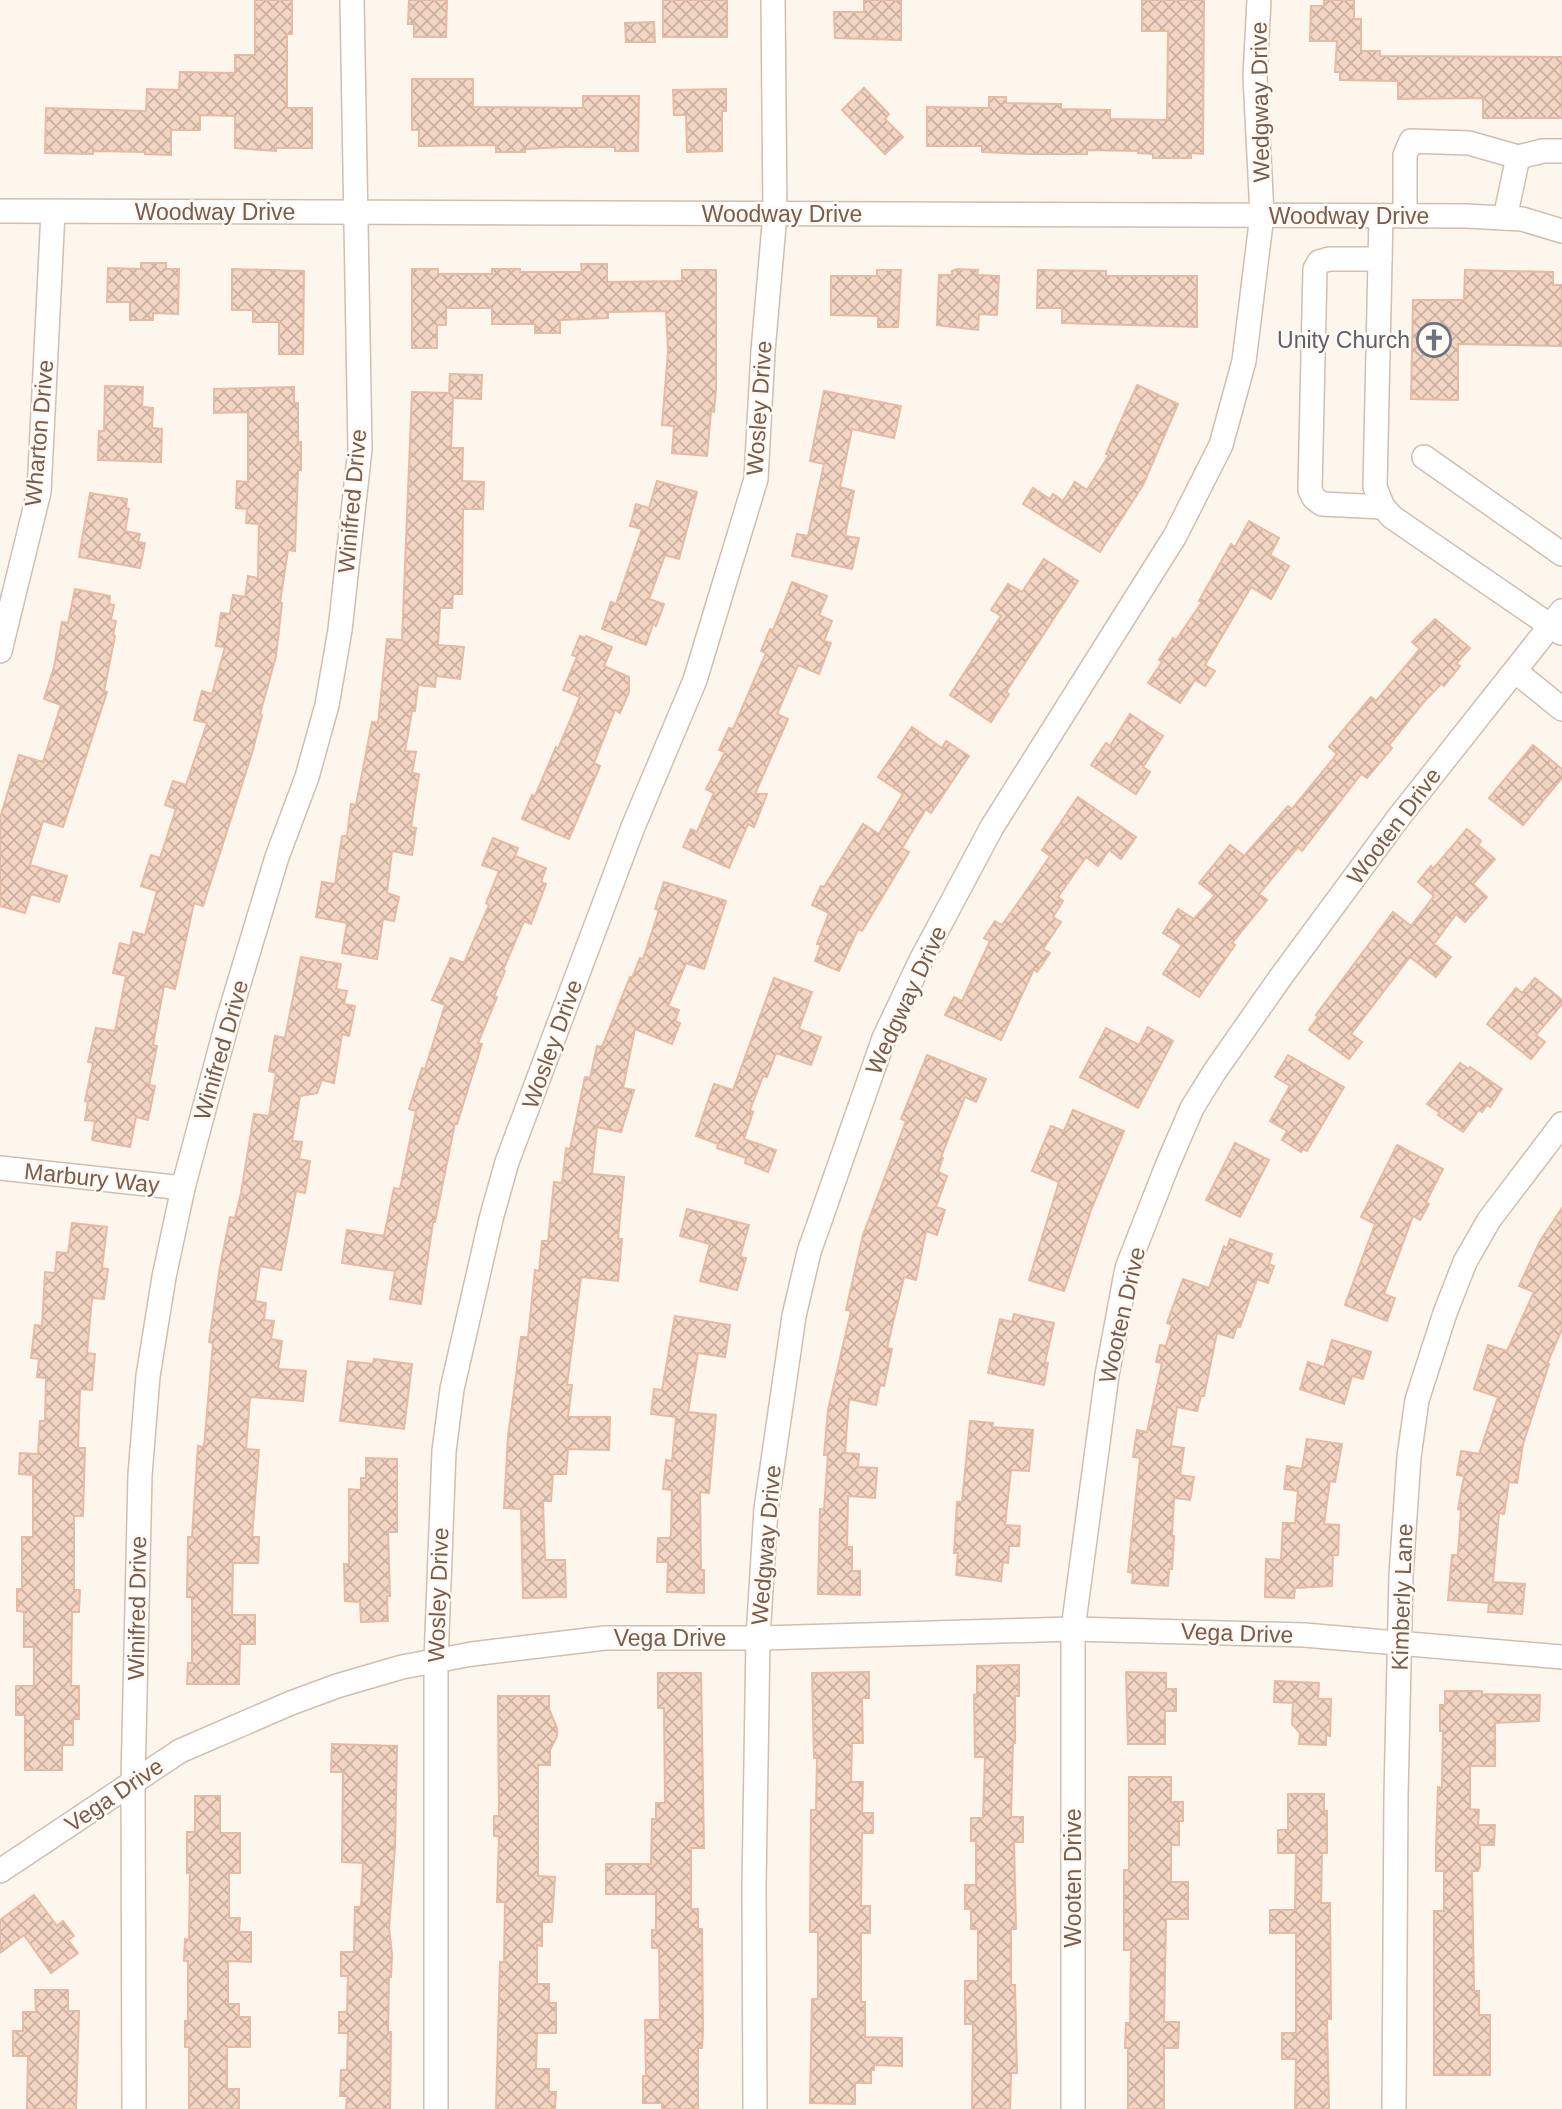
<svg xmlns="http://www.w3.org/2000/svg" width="1562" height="2109" viewBox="0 0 1562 2109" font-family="Helvetica,sans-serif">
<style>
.building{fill:url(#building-cross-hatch);stroke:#e6bba3;stroke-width:2}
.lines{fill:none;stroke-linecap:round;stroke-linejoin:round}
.minor-casing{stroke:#d1beb0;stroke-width:26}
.minor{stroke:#fff;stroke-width:23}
.labels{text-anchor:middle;stroke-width:5;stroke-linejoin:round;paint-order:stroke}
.street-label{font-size:23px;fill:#7a5c4d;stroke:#fffaf3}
.worship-label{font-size:23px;fill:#5b616d;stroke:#fffaf3;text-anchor:end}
</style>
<defs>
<pattern id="building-cross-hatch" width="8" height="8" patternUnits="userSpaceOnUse" patternTransform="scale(1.75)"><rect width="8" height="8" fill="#f3d5c3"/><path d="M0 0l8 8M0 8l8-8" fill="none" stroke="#cab0a1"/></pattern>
</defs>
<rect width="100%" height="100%" fill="#fdf6ec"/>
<g class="building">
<path d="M255 0H292V34H287V108H312V148H276V151L235 148V116L200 115V130H171V155L145 154V152L93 151V154L45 153 46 108 146 111 147 89 179 90 180 72 235 73V55H255Z"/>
<path d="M409 0H447L446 37H414V24H408Z"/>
<rect x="663" y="0" width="64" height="37"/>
<path d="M864 0H901V40L835 38 834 12H864Z"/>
<path d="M1142 0H1204L1203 154 1191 153V158H1153V154L1138 153V151L1087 150V154H1030L982 152V146H927V107L989 108V97H1006V103L1061 104V109L1110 110V119L1167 120 1168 31H1142Z"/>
<path d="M1324 0H1354V19H1361V51H1380V56L1562 57V118H1483V98L1398 99V81L1340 80V72H1335L1337 41H1310L1311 6H1324Z"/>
<path d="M654 22 655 42H626L625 23Z"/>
<path d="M412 79H473V107L583 108V96H639L638 151H615V147H565L525 149V152H496V145L419 146V130H412Z"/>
<path d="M864 88 889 114 885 119 903 137 885 154 842 110Z"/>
<path d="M726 89V111H722V151L687 152 686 115H674L673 90Z"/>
<path d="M141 263H166V269H179L178 314 153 313V320H130V302H107L108 268 141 269Z"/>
<path d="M581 264H607V282L682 281V270H716V390L714 412 711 411 707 456 672 453 674 426 662 425 668 352 666 311 608 312V318L560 320V333H535V324H492V308H446V325H437V348H412V269H438V274H492V269H520V272H582Z"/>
<path d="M232 269 304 271 303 354H279V322H253V310H232Z"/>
<path d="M957 269 978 270 977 275 999 276 997 315 979 314 978 330 937 325 939 275H952V271Z"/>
<path d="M877 270H901L898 327H878V316L831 315V276H877Z"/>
<path d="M1038 270 1106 271V276H1197V327L1062 323V308H1037Z"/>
<path d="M1465 270 1553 272V285H1562V346L1458 344V400L1411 399 1413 300H1464Z"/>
<path d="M450 374 482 375 481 399 453 398 451 448H463L462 481 484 482 483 509H463L462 594H453L452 608H440L438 645 464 647 460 679 436 676 435 687 418 685 415 711H412L405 751 416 752 412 773 419 774 411 827 416 828 412 855 392 851 387 893 399 897 394 921 383 919 377 959 342 953 347 923 316 917 322 882 335 884 342 836H347L351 804 356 805 372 722 378 723 387 639 402 640 412 392 449 393Z"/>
<path d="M1137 385 1178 404 1143 485 1100 552 1023 504 1033 488 1050 499 1053 494 1063 501 1075 482 1087 490 1109 455 1106 454Z"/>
<path d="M105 386 143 387 142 407 153 408 152 428 162 429 161 462 98 460 99 431H104Z"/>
<path d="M294 387V403H298V442H301V470H298L295 551 288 550 280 602 282 603 276 656 260 714 262 715 252 753 203 906 194 903 175 989 164 986 153 1045 157 1046 149 1085 155 1086 148 1120 136 1117 130 1147 92 1140 95 1121 85 1120 88 1102 85 1101 93 1063 88 1062 96 1028 115 1031 126 976 113 973 120 943 130 946 133 932 145 935 157 891 141 886 151 855 160 858 176 809 165 805 173 781 186 785 207 723 194 720 202 691 212 694 225 647 216 646 221 613 230 614 233 595 245 597 248 576 258 578 259 524 246 523 247 509 236 508 237 481 248 482V412L214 413V389Z"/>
<path d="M824 391 901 406 894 438 852 429 840 487 854 491 845 536 859 538 852 569 792 556 797 534 808 536 824 464 810 461Z"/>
<path d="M657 481 697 492 679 559 665 555 649 599 664 604 656 626 653 624 646 645 602 629 611 602 616 604 642 529 630 526 636 504 649 508Z"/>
<path d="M90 493 127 499 126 508 129 509 125 531 140 534 138 542 145 543 140 568 79 557Z"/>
<path d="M1249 521 1279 538 1270 555 1289 566 1271 599 1251 587 1205 665 1215 671 1205 686 1195 680 1180 703 1148 683 1162 662 1159 660 1173 638 1176 640 1202 602 1199 601 1231 544 1235 547Z"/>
<path d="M1044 559 1078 581 1006 692 1009 694 991 722 950 695 1001 616 991 610 1008 584 1022 592Z"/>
<path d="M792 582 827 596 819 615 832 621 824 641 831 643 819 674 798 665 777 714 788 719 755 794H767L754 827 748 824 729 868 683 847 691 829 697 832 714 793 706 789 725 752 719 750 729 728 733 729 766 653 761 651 770 629 773 630Z"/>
<path d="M75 589 110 596 109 604 114 605 111 620 116 621 113 635 115 636 104 691 107 692 63 827 43 821 30 865 67 876 59 902 31 894 25 913 0 906V818L19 755 43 762 61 705 44 699 54 667 62 622 68 623Z"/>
<path d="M1435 619 1470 648 1456 664 1460 666 1444 686 1441 684 1422 704 1389 745 1392 748 1367 778 1361 774 1302 851 1298 847 1259 894 1267 900 1232 943 1235 945 1199 997 1163 974 1182 945 1163 933 1178 909 1194 919 1215 895 1199 883 1230 845 1244 856 1288 806 1292 809 1337 754 1329 747 1371 697 1376 701 1420 649 1412 642Z"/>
<path d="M580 636 585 638 586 636 612 647 604 666 629 677V692L620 713 615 710 594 763 600 766 569 839 522 819 532 795 535 796 556 747 558 749 580 697 563 690 577 657 572 655Z"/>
<path d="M1130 714 1163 736 1143 767 1150 772 1136 794 1091 765 1106 743 1110 746Z"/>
<path d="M912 727 942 748 946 741 969 756 931 813 926 809 902 848 909 852 862 931 858 929 839 971 815 961 821 945 817 944 829 913 812 905 821 886 824 887 863 824 879 834 903 794 878 777Z"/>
<path d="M1533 745 1562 769V778L1523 825 1489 798Z"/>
<path d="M1078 797 1136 837 1121 859 1109 850 1098 866 1086 857 1058 897 1063 901 1053 917 1061 922 1043 949 1050 953 1037 972 1034 969 1001 1040 945 1015 954 997 962 1001 990 941 984 938 995 921 1002 925 1022 897 1050 856 1042 850Z"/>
<path d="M1467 829 1481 841 1478 845 1495 859 1473 884 1487 897 1465 922 1456 914 1434 944 1451 957 1436 977 1410 957 1351 1034 1362 1042 1349 1059 1309 1030 1318 1017 1316 1015 1393 912 1411 926 1434 896 1418 882 1431 866 1433 869Z"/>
<path d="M493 838 518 848 515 856 546 868 541 882 546 884 531 924 524 921 503 970 505 971 494 996 497 997 478 1043 482 1044 457 1124 455 1123 435 1222H433L421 1304 390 1299 395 1271 342 1263 347 1230 384 1236 394 1188 400 1189 416 1111 409 1109 422 1068 425 1069 445 1005 432 1000 451 958 464 963 489 905 486 903 499 871 482 865Z"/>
<path d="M664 882 726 901 704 969 686 963 668 1006 679 1010 675 1021 680 1023 672 1044 635 1029 623 1088 634 1090 621 1132 597 1127 592 1174 624 1177 618 1239H622L618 1281 581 1277 567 1385H572L568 1417H610L609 1450 568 1449 566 1474H553L551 1501H543L545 1560H565L566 1597 523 1598 521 1509 504 1508 508 1437 521 1337H528L535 1270 539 1271 542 1241H548L554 1182 562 1183 566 1148 570 1149 585 1077 590 1078 597 1046 602 1047 630 977 632 978 640 958 643 959 659 910 655 909Z"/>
<path d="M301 957 341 964 336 989 347 991 344 1004 355 1006 349 1036 342 1034 334 1083 322 1080 317 1093 300 1096 292 1141 302 1142 299 1159 310 1161 305 1193 296 1191 281 1270 260 1266 255 1301 266 1303 264 1320 274 1321 271 1339 282 1341 278 1369 306 1371 303 1401 250 1397 246 1449 259 1450 252 1537H259L258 1563H233L232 1615H255V1644H240L239 1684H187L188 1663H192V1597H187L188 1537H192L198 1446 204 1447 213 1343 209 1342 220 1267 230 1217 235 1218 241 1193 254 1114 269 1116 276 1073 269 1071 275 1036 285 1038Z"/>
<path d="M774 978 812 992 799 1029 821 1037 811 1065 776 1053 767 1077 763 1076 750 1110 753 1112 744 1139 776 1150 768 1172 745 1163 746 1158 717 1148 718 1144 696 1136 714 1084 733 1090Z"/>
<path d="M1535 978 1562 1000V1004L1536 1035 1545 1042 1531 1059 1487 1024 1516 988 1522 993Z"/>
<path d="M1148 1027 1173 1041 1138 1108 1080 1077 1106 1028 1139 1045Z"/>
<path d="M927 1055 986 1079 976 1102 965 1097 941 1157 943 1158 938 1172 947 1176 936 1207 945 1210 937 1235 926 1231 916 1280 904 1277 887 1348 892 1349 884 1386 880 1385 876 1405 849 1399 845 1453 859 1454 858 1467 877 1468 875 1498 848 1496 847 1547H852V1571H860V1595L818 1594 820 1509H824L828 1455H824L828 1410 851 1311 846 1310 863 1235 906 1121 901 1119Z"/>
<path d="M1288 1055 1344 1087 1307 1151 1303 1149 1301 1152 1282 1140 1287 1131 1270 1121 1290 1086 1275 1077Z"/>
<path d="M1460 1063 1469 1069 1470 1067 1502 1089 1490 1107 1487 1105 1482 1112 1479 1110 1463 1132 1438 1115 1440 1113 1427 1104Z"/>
<path d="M1073 1110 1124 1131 1091 1210 1064 1291 1029 1280 1059 1182 1032 1171 1051 1126 1064 1131Z"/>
<path d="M1235 1143 1269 1160 1240 1217 1206 1200Z"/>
<path d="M1397 1145 1443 1169 1426 1202 1429 1204 1420 1220 1413 1216 1384 1294 1395 1298 1387 1321 1345 1305 1375 1224 1361 1217Z"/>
<path d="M1562 1208V1329L1547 1364H1549L1523 1444 1517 1483 1509 1482 1504 1514 1499 1513 1493 1582 1525 1584 1522 1614 1488 1612 1489 1603 1448 1600 1452 1555H1458L1461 1510 1458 1509 1464 1476 1457 1475 1461 1451 1479 1454 1498 1397 1474 1389 1488 1345 1507 1351 1534 1292 1519 1286 1540 1241Z"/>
<path d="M687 1209 749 1225 740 1257 746 1258 737 1290 700 1281 710 1244 680 1236Z"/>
<path d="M72 1223 107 1227 102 1268 108 1269 104 1299 92 1298 87 1353 95 1354 92 1390 80 1389 78 1448H85L83 1516H74V1590H80L79 1612H72L71 1686H79V1719H73V1745H62V1770H25V1715H16V1686H34V1647H24V1612L17 1611V1589H22V1537H33V1475L19 1474 20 1453 38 1454 40 1421H45L46 1378 37 1377 39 1359 31 1358 35 1325 42 1326 45 1272 55 1273 57 1252 68 1253Z"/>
<path d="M1230 1239 1272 1254 1269 1264 1274 1266 1268 1283 1257 1279 1240 1327 1237 1326 1233 1338 1217 1333 1204 1396H1201L1197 1411 1177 1407 1171 1446 1184 1448 1180 1475 1194 1477 1190 1500 1174 1498 1172 1536H1174L1172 1569H1169L1168 1586 1132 1583 1133 1573 1128 1572 1140 1458 1133 1457 1137 1430 1147 1432 1162 1363 1156 1362 1160 1345 1166 1346 1172 1325 1167 1323 1183 1279 1209 1288 1224 1246 1227 1248Z"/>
<path d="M1014 1314 1054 1323 1045 1362 1048 1363 1044 1385 988 1373 1000 1319 1012 1322Z"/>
<path d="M675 1316 730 1325 725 1357 698 1353 688 1412 716 1415 709 1493 700 1492 701 1570H704V1593L667 1592 668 1562H657L658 1538H669L671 1535 672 1490 663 1489 666 1460 672 1461 676 1417 651 1414 654 1389 662 1390Z"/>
<path d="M1332 1340 1371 1352 1363 1379 1352 1376 1344 1404 1300 1389 1308 1362 1324 1367Z"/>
<path d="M374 1359 412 1364 404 1429 340 1421 348 1361 373 1364Z"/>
<path d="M970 1421 993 1423 992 1427 1033 1430 1029 1471 1011 1470 1005 1525 1020 1526 1019 1546H1009L1008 1563 1003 1562 1001 1581 956 1575 958 1553H954L957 1502H962Z"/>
<path d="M1307 1439 1342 1444 1335 1482 1330 1481 1324 1524 1339 1525 1338 1555H1333L1332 1586 1295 1588 1294 1598 1265 1597 1266 1559 1281 1560 1283 1523H1295L1298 1491 1284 1489 1287 1466 1302 1469Z"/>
<path d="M366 1458 397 1459V1532H388L390 1596H387L388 1621 361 1622 360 1602 345 1601 344 1564H349V1489L361 1490V1478H366Z"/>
<path d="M1019 1665V1696H1015V1743H1013L1011 1817H1023V1842H1014L1016 1929H1011V1985H1015L1017 2073H1011L1010 2109H972L973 2024H965V1981H978V1929H971V1909H965V1885H976V1841H971V1818H983L985 1757H975L974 1695 977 1694V1666Z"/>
<path d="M869 1672V1698H862L863 1743H852L851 1782H863L862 1813H873V1833H862L861 1906H870V1933H861V2002H865V2037L902 2038V2066L874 2065V2070H871V2083H855V2104L810 2103 812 1999H818V1932H810L811 1810H816L817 1758H814L812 1673Z"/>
<path d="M1126 1672 1166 1673V1689H1176V1711H1165V1744H1128Z"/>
<path d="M658 1673H701L704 1848H691V1909H698V1929H702L703 2030 702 2048H698V2109H662V2103H643V2076H646L645 2020H660L659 1948H652V1930H656V1894H606V1864H651L652 1819H656V1803H665L664 1708H658Z"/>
<path d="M1275 1681 1319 1683 1318 1699H1331L1330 1736 1326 1735V1745L1299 1744 1300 1733 1292 1724 1293 1703 1274 1702Z"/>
<path d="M1445 1691H1482V1694L1540 1695 1539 1721 1495 1723V1766H1470V1809L1479 1810 1478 1825H1495L1494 1845H1480V1866L1478 1871H1472L1474 1991H1479V2015H1490V2075H1434V1911H1444V1871H1436V1846L1438 1787 1442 1788 1443 1731H1440V1705H1445Z"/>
<path d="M498 1696H549V1709L557 1728V1736L550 1750V1765H538V1876L555 1877 552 1922H542V1946L537 1945V1984H549V2003H556V2033H537L536 2069H549V2092H556L555 2109H496L500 1962H504L505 1902H497L499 1836H494V1816H499Z"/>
<path d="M332 1744 397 1746 395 1847 389 1928 392 1954 391 1977H389L388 2032H391L390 2109H346L347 2096H340L341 2070H347L348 2033H339V2012H347L348 1976H341V1952H354L355 1907H361L363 1863 342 1862 343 1772H331Z"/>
<path d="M1129 1777H1171V1802H1183V1821H1179V1845H1171V1882H1188V1919H1166L1164 2022H1179L1178 2048H1164V2109H1128V2048H1125L1126 2023H1130L1131 1950H1124V1870H1129Z"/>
<path d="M1288 1794H1324V1811H1327V1853H1322L1321 1903H1330L1331 2019H1327L1329 2109H1295L1296 2059H1282V2033H1296V1933H1270V1910H1295L1296 1853H1278V1830H1288Z"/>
<path d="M195 1796H220V1833H240V1873H229V1918H240L239 1932H251V1962L228 1961V2004H239V2017H250V2047H227V2089H239V2109H189V2047H185V2021H188V1961H184L185 1939 189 1940 190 1873H187V1832H195Z"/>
<path d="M34 1895 57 1926 63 1921 74 1936 68 1940 78 1953 51 1973 24 1935 0 1953V1920Z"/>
<path d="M35 1990H68V2011H79L76 2109H27L28 2056H13V2031H23V2012H36Z"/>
</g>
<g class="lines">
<g class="minor-casing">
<g id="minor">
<path d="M0 211 1466 216 1522 219 1562 231"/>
<path d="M1381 216 1375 487 1383 507 1392 517 1561 633"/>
<path d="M1405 216V155L1411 141 1469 143 1518 157"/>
<path d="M1505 218 1518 157 1543 151H1562"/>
<path d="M1380 259H1329L1319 262 1315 269 1310 490 1314 498 1322 504 1383 507"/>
<path d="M1424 457 1562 554"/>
<path d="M0 651 39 492 53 212"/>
<path d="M1515 671 1562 709"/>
<path d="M0 1168 183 1188"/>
<path d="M0 1871 180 1751 291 1703 337 1686 402 1667 472 1654 605 1638H758L1073 1629 1304 1635 1562 1657"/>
<path d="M134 2109 133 1782 140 1475 148 1376 164 1277 183 1188 229 1016 277 857 307 777 327 705 340 630 360 449 352 0"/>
<path d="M436 2109V1661L444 1451 452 1389 491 1219 507 1162 633 827 695 680 756 479 763 351 775 214 773 0"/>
<path d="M755 2109 754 1886 758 1638 766 1509 794 1316 809 1252 884 1038 921 960 992 827 1175 536 1221 445 1244 361 1262 215 1255 76 1259 0"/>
<path d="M1073 2109V1629L1107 1375 1127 1268 1167 1166 1192 1108 1215 1071 1280 978 1399 817 1562 611"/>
<path d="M1394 2109 1396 1796 1401 1575 1409 1457 1417 1400 1445 1313 1465 1262 1489 1220 1562 1124"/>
</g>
</g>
<use href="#minor" class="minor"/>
</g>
<defs>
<g id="church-ring" transform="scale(1.75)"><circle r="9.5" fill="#fffaf3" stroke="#6b7280" stroke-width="1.5"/><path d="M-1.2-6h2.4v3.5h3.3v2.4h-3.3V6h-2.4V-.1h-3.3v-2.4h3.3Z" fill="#6b7280"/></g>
</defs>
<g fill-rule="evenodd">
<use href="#church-ring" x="1434" y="340"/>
</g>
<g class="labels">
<g class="street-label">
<text transform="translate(1260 102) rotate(-91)" y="8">Wedgway Drive</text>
<text x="215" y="220">Woodway Drive</text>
<text x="782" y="222">Woodway Drive</text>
<text x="1349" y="224">Woodway Drive</text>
<text transform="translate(759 408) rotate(-86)" y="8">Wosley Drive</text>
<text transform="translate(39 433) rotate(-85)" y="8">Wharton Drive</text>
<text transform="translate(352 501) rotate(-85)" y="8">Winifred Drive</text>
<text transform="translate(1394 826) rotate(-53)" y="8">Wooten Drive</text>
<text transform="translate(906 1000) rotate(-65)" y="8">Wedgway Drive</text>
<text transform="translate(552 1044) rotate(-70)" y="8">Wosley Drive</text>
<text transform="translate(221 1050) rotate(-74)" y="8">Winifred Drive</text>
<text transform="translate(92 1178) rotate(6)" y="8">Marbury Way</text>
<text transform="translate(1122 1315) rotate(-77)" y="8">Wooten Drive</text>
<text transform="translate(766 1545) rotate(-85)" y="8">Wedgway Drive</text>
<text transform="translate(438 1595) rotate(-88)" y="8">Wosley Drive</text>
<text transform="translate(1402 1597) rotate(-88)" y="8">Kimberly Lane</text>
<text transform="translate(137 1608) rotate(-89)" y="8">Winifred Drive</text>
<text transform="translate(1237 1633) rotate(2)" y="8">Vega Drive</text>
<text x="670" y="1646">Vega Drive</text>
<text transform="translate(114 1795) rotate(-34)" y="8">Vega Drive</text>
<text transform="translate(1073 1878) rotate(-90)" y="8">Wooten Drive</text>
</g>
<g class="worship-label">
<text x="1410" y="348">Unity Church</text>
</g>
</g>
</svg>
